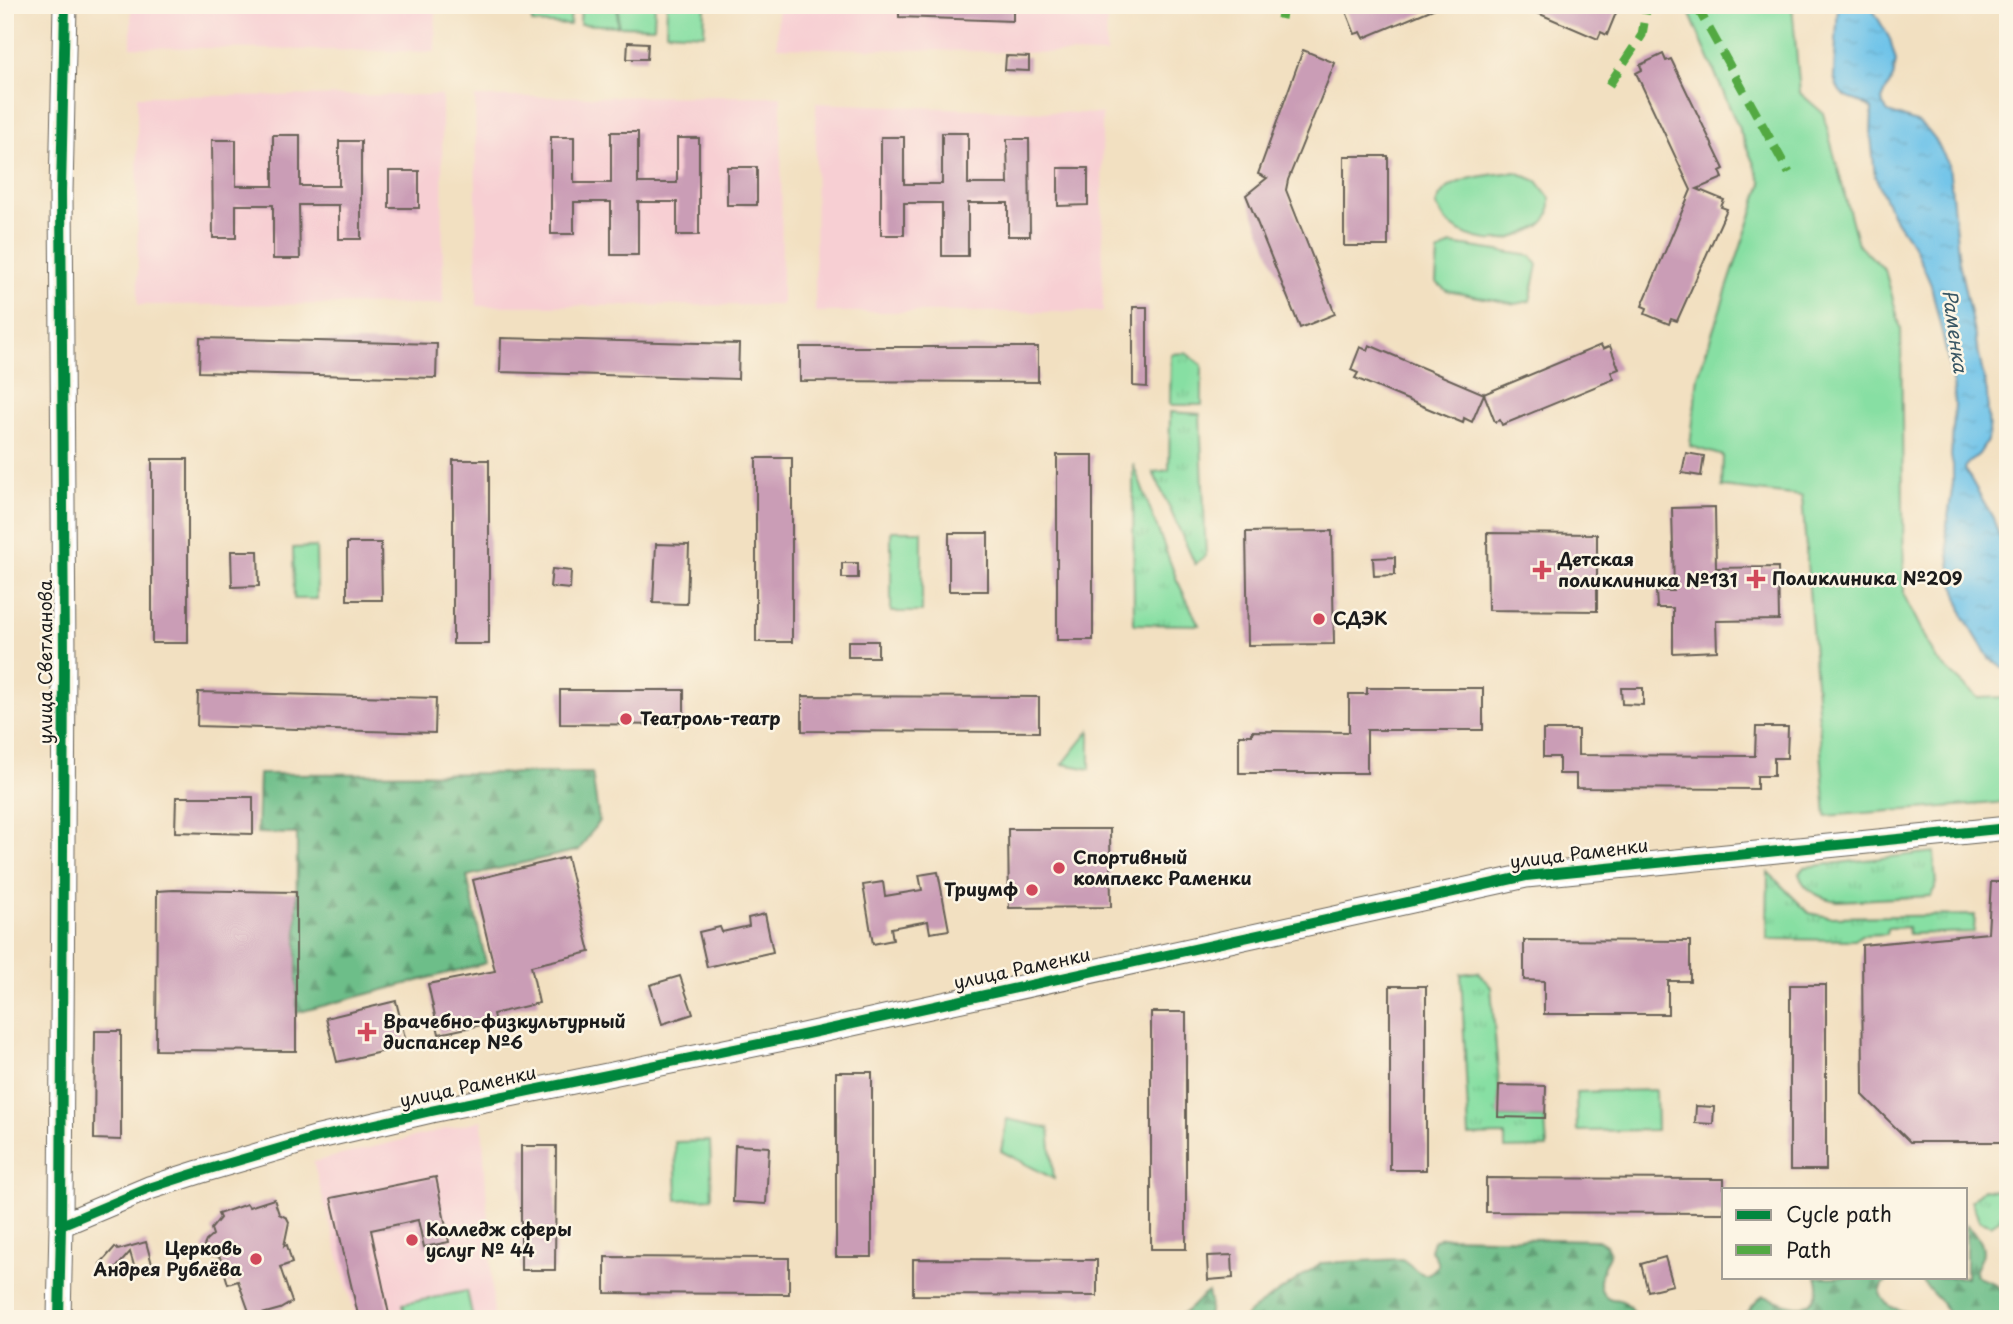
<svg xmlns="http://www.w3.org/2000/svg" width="2013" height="1324" viewBox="0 0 2013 1324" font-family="'Playpen Sans',sans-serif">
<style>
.built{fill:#f7cfd3}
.grass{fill:url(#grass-tufts);stroke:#527e60;stroke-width:2}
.forest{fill:url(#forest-firs);stroke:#446d52;stroke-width:2}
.park{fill:#87dfa3;stroke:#527e60;stroke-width:2}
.water{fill:url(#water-ripples);stroke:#446f82;stroke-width:2}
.building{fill:#ca9db6}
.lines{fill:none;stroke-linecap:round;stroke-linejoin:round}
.minor-casing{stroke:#676156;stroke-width:25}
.minor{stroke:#fff;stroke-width:23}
.quiet{stroke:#52a943;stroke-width:9;stroke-dasharray:18 9;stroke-linecap:butt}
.cycleway-casing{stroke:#fcf5e5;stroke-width:15}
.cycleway{stroke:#00873e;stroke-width:10}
.poi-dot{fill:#d1495b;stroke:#fcf5e5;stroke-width:2.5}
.labels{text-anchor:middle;stroke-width:5;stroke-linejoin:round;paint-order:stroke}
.poi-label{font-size:18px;font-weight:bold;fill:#1c1c1c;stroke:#fcf5e5;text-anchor:start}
.street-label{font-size:18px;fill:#1c1c1c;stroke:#fcf5e5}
.water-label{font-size:19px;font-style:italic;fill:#385664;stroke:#fcf5e5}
</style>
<defs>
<pattern id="grass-tufts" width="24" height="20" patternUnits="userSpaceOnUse" patternTransform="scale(1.75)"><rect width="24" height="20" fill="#87dfa3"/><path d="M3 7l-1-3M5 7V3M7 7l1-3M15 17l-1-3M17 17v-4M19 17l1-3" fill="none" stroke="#74bf8c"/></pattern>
<pattern id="forest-firs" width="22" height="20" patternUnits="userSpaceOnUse" patternTransform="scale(1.75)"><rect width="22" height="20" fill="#6dbe89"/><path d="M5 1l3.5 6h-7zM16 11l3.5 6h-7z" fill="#599a6f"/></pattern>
<pattern id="water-ripples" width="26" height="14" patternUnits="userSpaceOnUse" patternTransform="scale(1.75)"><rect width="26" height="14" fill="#6cc2e9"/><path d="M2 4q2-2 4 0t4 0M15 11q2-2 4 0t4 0" fill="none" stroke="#5da6c7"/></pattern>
</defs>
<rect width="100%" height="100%" fill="#fcf5e5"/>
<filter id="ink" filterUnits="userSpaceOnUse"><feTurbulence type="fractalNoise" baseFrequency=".0143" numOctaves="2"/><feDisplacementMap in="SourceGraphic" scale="14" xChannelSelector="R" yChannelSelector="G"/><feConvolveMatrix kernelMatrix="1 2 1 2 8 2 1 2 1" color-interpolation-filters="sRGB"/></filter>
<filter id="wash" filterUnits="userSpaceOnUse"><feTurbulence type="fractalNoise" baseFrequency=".00686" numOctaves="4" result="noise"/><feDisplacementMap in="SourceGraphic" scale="28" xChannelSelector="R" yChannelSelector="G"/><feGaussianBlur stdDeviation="1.57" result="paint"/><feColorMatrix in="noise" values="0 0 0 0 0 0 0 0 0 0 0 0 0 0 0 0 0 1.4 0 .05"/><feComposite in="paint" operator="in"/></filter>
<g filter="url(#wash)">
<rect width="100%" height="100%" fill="#f2e0c1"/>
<g class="built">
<path d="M131 5H436L435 52 131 47Z"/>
<path d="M778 5H1107L1106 54 777 47Z"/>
<path d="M442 95 443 304 138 305 137 96Z"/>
<path d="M781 96 782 305 477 306 475 97Z"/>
<path d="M816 103 1102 114 1103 312H815Z"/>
<path d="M5 425H7L8 747H5Z"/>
<path d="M482 1120 494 1319H356L313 1162Z"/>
</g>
<g class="grass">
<path d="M1186 353 1202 365V405H1170L1171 354Z"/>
<path d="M1170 412 1200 414 1206 556 1195 564 1153 472 1169 470Z"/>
<path d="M1133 464 1177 580 1199 625 1134 624Z"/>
<path d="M1934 852 1936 888 1931 896 1838 901C1822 899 1804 891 1799 874L1804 867Z"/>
<path d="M1768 872 1809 913 1829 917 1975 915 1974 932 1909 934 1908 927 1887 928 1886 934 1861 935 1855 940 1767 939Z"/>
<path d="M1478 972 1491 987 1499 1085V1117L1545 1118 1547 1148 1505 1149V1135L1469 1136 1461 974Z"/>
<path d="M1983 1189 1996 1190 2008 1201 2006 1215 1991 1225 1980 1221 1971 1201Z"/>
</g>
<g class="forest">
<path d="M592 773 599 821 579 850 467 876 486 963 296 1013 297 834 257 833 259 774Z"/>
<path d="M1966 1225C1975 1234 1988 1244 1981 1259 1978 1266 1976 1267 1975 1275 1982 1280 1984 1279 1991 1282 2004 1286 2006 1307 2008 1319H1952L1942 1303 1917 1277H1966Z"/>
<path d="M1441 1237 1598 1240 1606 1245 1610 1253C1604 1265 1593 1285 1606 1296 1611 1301 1616 1298 1622 1301 1629 1303 1633 1313 1636 1319H1244L1247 1314 1321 1263 1402 1259C1416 1267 1423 1285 1438 1265L1435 1256 1430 1250 1433 1241Z"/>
<path d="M1816 1277H1894L1883 1284 1880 1293C1888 1314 1906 1308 1923 1319H1685C1712 1304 1722 1324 1740 1319 1749 1316 1752 1301 1764 1296 1780 1300 1802 1316 1814 1298 1819 1291 1819 1284 1816 1277Z"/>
<path d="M1208 1292 1210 1302 1208 1319H1180L1182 1314C1193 1308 1198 1298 1208 1292Z"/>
</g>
<g class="park">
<path d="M532 5H571L570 25 532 23Z"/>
<path d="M581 5H618L617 26 580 24Z"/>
<path d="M619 5H655L654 27 618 26Z"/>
<path d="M667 5H705L704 34 666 32Z"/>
<path d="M1686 5H1792L1800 93 1823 113 1858 244 1885 270 1901 329 1904 595 1936 659 1978 698 2008 697V802L1826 816 1802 496 1722 487 1723 456 1690 446 1698 376 1762 183Z"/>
<path d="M1516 172 1537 181 1550 198C1550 203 1550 210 1549 214 1545 224 1537 228 1528 232 1502 245 1473 243 1449 224 1444 220 1440 212 1436 206 1442 176 1491 175 1516 172Z"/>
<path d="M1451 244 1531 256 1538 265 1530 301 1516 304 1447 291 1436 282 1438 253Z"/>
<rect x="891" y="531" width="31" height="81"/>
<path d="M316 547 317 599H294L293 548Z"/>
<path d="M1090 730V769L1063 764Z"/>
<path d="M1656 1090 1657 1130 1577 1131 1576 1092Z"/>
<path d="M1007 1119 1049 1128 1054 1179 1001 1151Z"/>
<path d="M710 1141 712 1198 677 1200 675 1142Z"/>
<path d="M467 1291 473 1319H406L403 1304Z"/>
</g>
<path class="water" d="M1838 5H1870L1890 39 1896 61 1893 78 1885 93 1882 100 1883 105 1888 112 1919 123 1928 131 1936 141 1949 165 1959 262 1987 393 1989 434 1986 443 1979 454 1967 464 1965 469 1993 518 2008 561V671L1989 658 1964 617 1952 576 1946 531 1953 483V465L1951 456 1955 404 1953 382 1931 285 1915 248 1893 216 1875 176 1871 136 1872 109C1855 95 1840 105 1834 76Z"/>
<g id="blocks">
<g class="building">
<path d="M899 5H1013V21L899 17Z"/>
<path d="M1356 5H1440V6L1364 38 1361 32 1355 34 1345 9Z"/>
<path d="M1519 5H1612L1610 10 1616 13 1607 35 1601 32 1598 39Z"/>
<path d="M628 42 648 43 647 59H627Z"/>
<path d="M1303 50 1335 63 1288 180 1286 190 1335 314 1300 328 1246 195 1267 178 1258 174Z"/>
<path d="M1663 54 1666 61 1671 59 1724 169 1720 171 1723 178 1697 189 1724 200 1721 207 1727 209 1677 321 1671 319 1669 324 1645 314 1647 308 1642 306 1691 190 1636 73 1642 70 1640 65Z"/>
<path d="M1006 56 1029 57V71L1005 70Z"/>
<path d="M611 132H638V183H677V138H699V235H677V202H638V255H611V202H574V234H551V137H574V183H611Z"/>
<path d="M942 133H968V184H1008L1007 139H1029L1030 236H1008V203H968V256H942V203H904V235H881V137H904V184H942Z"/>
<path d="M273 135H300V186H339V141H361V239H339V205H299L300 259H273V205H236V238H213L212 140H236V186H273Z"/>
<rect x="1344" y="156" width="44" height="90"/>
<rect x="727" y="167" width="30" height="38"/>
<path d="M1058 168H1088V205L1058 206Z"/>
<rect x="389" y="171" width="30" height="37"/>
<path d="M1133 307H1147V387L1133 386Z"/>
<path d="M200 338 437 344 436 378 199 372Z"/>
<path d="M501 338 739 344 738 379 500 372Z"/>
<path d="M1369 345 1484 394 1601 345 1603 349 1610 346 1619 369 1611 372 1614 379 1502 425 1500 420 1495 422 1484 394 1472 422 1464 418 1463 423 1355 378 1358 373 1351 370 1360 347 1367 350Z"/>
<path d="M800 347H1038V382L800 381Z"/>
<path d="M1686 453 1704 456 1701 476 1682 473Z"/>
<rect x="1057" y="455" width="36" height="185"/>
<rect x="756" y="458" width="36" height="184"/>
<rect x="152" y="459" width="36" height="184"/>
<rect x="453" y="460" width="36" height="184"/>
<path d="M1715 507 1716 568 1778 567 1779 620 1716 621 1717 651 1673 653V608H1657L1656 591H1674L1672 508Z"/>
<path d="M1332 531 1334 644 1248 645 1246 532Z"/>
<rect x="949" y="533" width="39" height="58"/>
<path d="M1487 533 1597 534V611L1488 610Z"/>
<path d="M347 543H381L382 600H347Z"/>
<path d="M656 544 689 545 687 604 653 603Z"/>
<path d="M231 551H258L259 586 232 587Z"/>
<path d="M1395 557V575L1374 576 1373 558Z"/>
<rect x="842" y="563" width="16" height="15"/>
<path d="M552 569 571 571 570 589 550 587Z"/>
<rect x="848" y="641" width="30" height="16"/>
<path d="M1367 688H1483V730H1367V773H1239V735H1252V731L1349 732V694H1367Z"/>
<path d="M1621 688H1643V705L1622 704Z"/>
<path d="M560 690H684V725L560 724Z"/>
<path d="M198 692 436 698 435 733 197 726Z"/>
<path d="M802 696 1039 697V732L802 731Z"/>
<path d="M1756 727H1788L1787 758H1774V776H1757V789L1576 788V774H1559V757H1543V730H1578V755L1755 756Z"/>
<path d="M176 797H253V834L175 832Z"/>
<path d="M1008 829H1110L1111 907 1009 908Z"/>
<path d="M567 857 590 952 531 966 539 1003 493 1014 495 1022 439 1034 428 984 495 971 473 880Z"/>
<path d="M938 872 949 930 930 933 928 921 891 928 893 940 873 944 863 885 883 882 885 896 922 890 919 875Z"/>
<path d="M1991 882H2008V1142H1910L1863 1095 1862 945 1988 933Z"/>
<path d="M174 890 296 892V1051L156 1050 157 891Z"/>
<path d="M765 914 773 952 707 967 699 932 720 927 722 932 749 926 748 918Z"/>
<path d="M1524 940 1690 941V981H1668V1014H1544V981L1524 980Z"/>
<path d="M680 976 693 1014 662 1024 650 985Z"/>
<rect x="1790" y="985" width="36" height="185"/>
<rect x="1390" y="986" width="36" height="184"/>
<path d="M396 1001 407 1046 337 1062 326 1018Z"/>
<rect x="1151" y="1012" width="35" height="237"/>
<path d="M95 1031H121V1140L94 1139Z"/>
<rect x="836" y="1072" width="36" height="185"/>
<path d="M1499 1085 1546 1086 1545 1118 1498 1117Z"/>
<path d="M1696 1106 1714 1107 1713 1124 1695 1123Z"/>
<path d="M735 1145 769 1147 766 1204 733 1202Z"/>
<path d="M521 1146H556L555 1270H521Z"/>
<path d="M436 1177 449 1242 424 1247 418 1220 371 1230 390 1319H359L331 1198Z"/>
<path d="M1486 1178 1724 1179V1213L1486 1212Z"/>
<path d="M274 1199 279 1214 287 1218 289 1222 284 1246 287 1245 292 1263 280 1267 292 1302 280 1309 251 1317 238 1281 228 1284 220 1257 209 1255 203 1248 206 1241 213 1235 211 1229 220 1218 218 1214 247 1204 249 1207Z"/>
<path d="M146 1242 152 1264 135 1269 130 1252 111 1274 100 1264 115 1247 118 1250Z"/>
<path d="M1232 1255 1233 1278 1208 1280 1207 1256Z"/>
<path d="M605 1257 789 1258V1294L605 1293Z"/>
<path d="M1665 1257 1673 1285 1648 1291 1641 1264Z"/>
<path d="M913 1259 1097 1260V1296L913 1295Z"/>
</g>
</g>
</g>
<g filter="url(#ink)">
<use href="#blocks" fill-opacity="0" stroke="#676156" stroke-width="2"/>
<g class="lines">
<g class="minor-casing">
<g id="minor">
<path d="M61 1225 149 1188 199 1172 315 1138 431 1111 798 1036 1526 876 2008 828"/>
<path d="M59 1319 61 1225 64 658 61 192 65 5"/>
</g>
</g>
<use href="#minor" class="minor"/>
<g class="quiet">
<path d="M1696 5 1789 173"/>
<path d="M1281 19 1283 5"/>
<path d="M1609 85 1642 35 1647 5"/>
</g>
<g class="cycleway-casing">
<g id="cycleway">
<path d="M61 1225 149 1188 199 1172 315 1138 431 1111 798 1036 1526 876 2008 828"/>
<path d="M59 1319 61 1225 64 658 61 192 65 5"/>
</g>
</g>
<use href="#cycleway" class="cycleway"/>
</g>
</g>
<g class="poi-dot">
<path d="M1538.5 559.5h7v7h7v7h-7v7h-7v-7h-7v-7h7z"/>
<path d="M1752.5 568.5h7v7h7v7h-7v7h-7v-7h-7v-7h7z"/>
<circle cx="1319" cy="619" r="7"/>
<circle cx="626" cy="719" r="7"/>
<circle cx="1059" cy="868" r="7"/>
<circle cx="1032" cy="890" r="7"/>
<path d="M363.5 1021.5h7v7h7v7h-7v7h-7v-7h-7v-7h7z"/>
<circle cx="412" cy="1240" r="7"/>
<circle cx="256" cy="1259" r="7"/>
</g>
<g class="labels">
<g class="poi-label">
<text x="1558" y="566">Детская<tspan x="1558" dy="21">поликлиника №131</tspan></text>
<text x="1772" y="585">Поликлиника №209</text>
<text x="1333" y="625">СДЭК</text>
<text x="640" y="725">Театроль-театр</text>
<text x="1073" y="864">Спортивный<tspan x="1073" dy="21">комплекс Раменки</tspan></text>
<text x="1018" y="896" text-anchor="end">Триумф</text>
<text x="383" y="1028">Врачебно-физкультурный<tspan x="383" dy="21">диспансер №6</tspan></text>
<text x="426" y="1236">Колледж сферы<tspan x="426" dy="21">услуг № 44</tspan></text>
<text x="242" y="1255" text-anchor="end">Церковь<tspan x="242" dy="21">Андрея Рублёва</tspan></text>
</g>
<g class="street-label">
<text transform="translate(46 662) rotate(-90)" y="6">улица Светланова</text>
<text transform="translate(1579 854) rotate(-7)" y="6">улица Раменки</text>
<text transform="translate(1022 969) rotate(-12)" y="6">улица Раменки</text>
<text transform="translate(468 1087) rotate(-12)" y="6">улица Раменки</text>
</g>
<g class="water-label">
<text transform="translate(1955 331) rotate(82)" y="7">Раменка</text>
</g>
</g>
<rect width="2013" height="1324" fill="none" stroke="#fcf5e5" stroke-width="28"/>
<rect x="1722" y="1188" width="245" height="91" fill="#fcf5e5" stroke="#a29e95" stroke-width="2"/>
<rect x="1736" y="1210" width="35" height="10" fill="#00873e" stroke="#a29e95" stroke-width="2"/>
<text x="1786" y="1222" font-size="21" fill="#1c1c1c">Cycle path</text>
<rect x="1736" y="1245" width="35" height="10" fill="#52a943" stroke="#a29e95" stroke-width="2"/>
<text x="1786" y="1258" font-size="21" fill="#1c1c1c">Path</text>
</svg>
